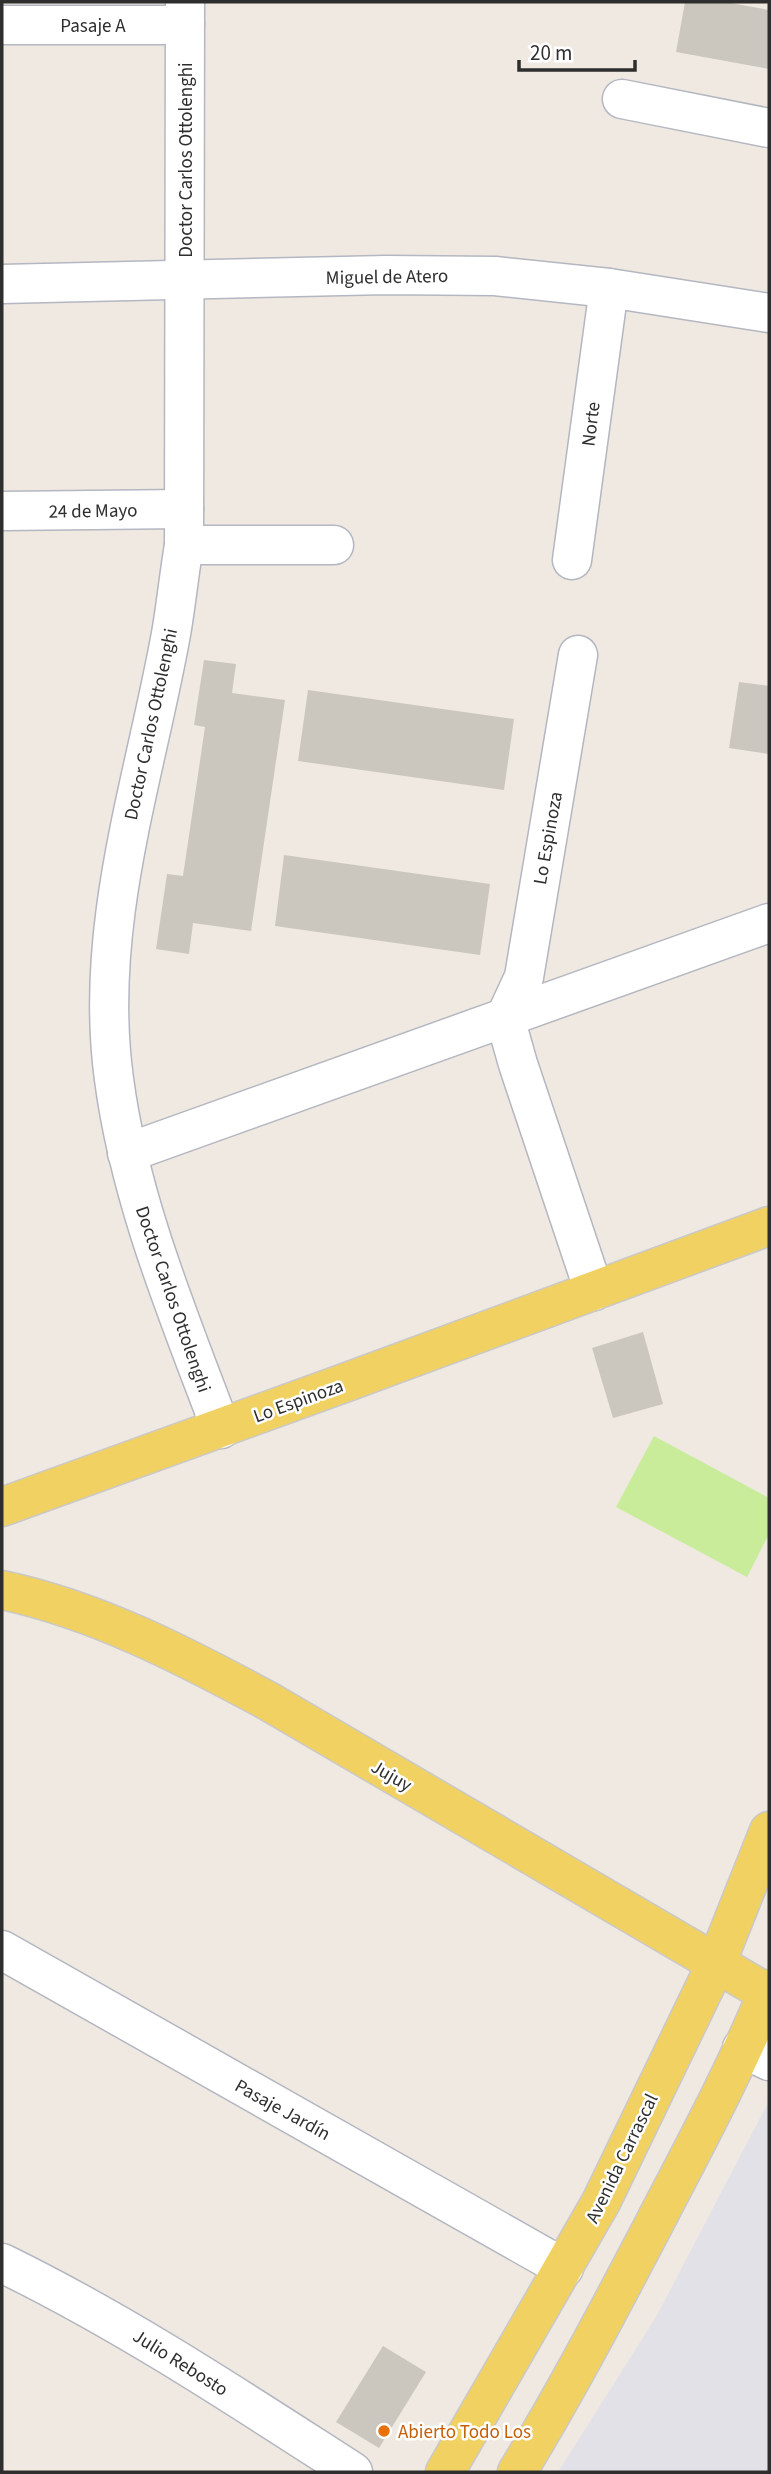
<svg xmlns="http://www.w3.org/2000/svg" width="771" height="2474" viewBox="0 0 771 2474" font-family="'Source Sans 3',sans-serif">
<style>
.industrial{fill:#e3e1e8}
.pitch{fill:#c9ec9a}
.building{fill:#cbc7bf}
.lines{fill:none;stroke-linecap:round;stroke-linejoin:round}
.minor-casing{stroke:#b4b7c1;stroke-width:41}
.major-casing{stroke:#c9c9c9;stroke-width:41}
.minor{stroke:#fff;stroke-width:38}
.major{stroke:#f2d163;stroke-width:38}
.food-dot{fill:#e8710a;stroke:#fff;stroke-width:2.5}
.labels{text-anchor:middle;stroke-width:5;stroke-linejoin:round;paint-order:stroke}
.street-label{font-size:19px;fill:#2e2e2e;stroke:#fff}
.food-label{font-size:19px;fill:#c56008;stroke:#fff;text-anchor:start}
</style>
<rect width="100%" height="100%" fill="#efe9e1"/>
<path class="industrial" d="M769 2101V2472H558L656 2317Z"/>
<path class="pitch" d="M654 1436 769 1498V1534L747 1577 616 1507Z"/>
<g class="building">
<path d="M685 2H725L769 10V69L676 52Z"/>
<path d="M204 660 236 664 232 693 285 700 251 931 193 923 189 954 156 949 167 874 183 876 205 727 194 725Z"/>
<path d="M739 682 769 686V754L729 748Z"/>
<path d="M308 690 514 719 504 790 298 761Z"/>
<path d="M284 855 490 884 480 955 275 926Z"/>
<path d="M643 1332 663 1404 613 1418 592 1348Z"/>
<path d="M383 2346 426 2372 379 2448 336 2422Z"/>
</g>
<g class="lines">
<g class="minor-casing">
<g id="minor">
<path d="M185 2 184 545C179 575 176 605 171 634 144 782 93 927 114 1079 130 1201 178 1314 221 1429"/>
<path d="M2 25H185"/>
<path d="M622 99 769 128"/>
<path d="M2 284 386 275 495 276 609 288 769 313"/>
<path d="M2 511 184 509"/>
<path d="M184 545H334"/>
<path d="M572 560 609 288"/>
<path d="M578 655 524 977 505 1018 518 1064 594 1291"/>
<path d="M127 1153 769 923"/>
<path d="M2 1950 564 2268"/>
<path d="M742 2048 769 2061"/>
<path d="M2 2263C125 2323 238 2398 353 2472"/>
</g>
</g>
<g class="major-casing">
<g id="major">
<path d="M2 1507 347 1382 769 1226"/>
<path d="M2 1590C96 1610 183 1655 268 1701L767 1993"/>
<path d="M445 2472 601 2202 716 1964 769 1831"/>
<path d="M517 2472C566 2392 610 2308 654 2224 694 2147 736 2069 769 1989"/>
</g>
</g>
<use href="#minor" class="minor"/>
<use href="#major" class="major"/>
</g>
<circle class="food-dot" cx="384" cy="2431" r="7"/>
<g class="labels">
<g class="street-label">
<text x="93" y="32">Pasaje A</text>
<text transform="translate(185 160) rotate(-90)" y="7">Doctor Carlos Ottolenghi</text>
<text transform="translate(387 276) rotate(-1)" y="7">Miguel de Atero</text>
<text transform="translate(590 424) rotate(-83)" y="7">Norte</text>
<text transform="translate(93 510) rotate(-1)" y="7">24 de Mayo</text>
<text transform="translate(150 724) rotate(-78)" y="7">Doctor Carlos Ottolenghi</text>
<text transform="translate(547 838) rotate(-80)" y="7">Lo Espinoza</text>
<text transform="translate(174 1299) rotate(71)" y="7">Doctor Carlos Ottolenghi</text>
<text transform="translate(298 1400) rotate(-20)" y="7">Lo Espinoza</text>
<text transform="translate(392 1775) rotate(30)" y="7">Jujuy</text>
<text transform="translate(283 2109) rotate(29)" y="7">Pasaje Jardín</text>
<text transform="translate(621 2158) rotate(-64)" y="7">Avenida Carrascal</text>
<text transform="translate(181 2362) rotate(32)" y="7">Julio Rebosto</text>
</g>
<g class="food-label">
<text x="398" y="2438">Abierto Todo Los</text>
</g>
</g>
<rect width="771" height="2474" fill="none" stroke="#2e2e2e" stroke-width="7"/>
<path d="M519 60v10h116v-10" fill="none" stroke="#2e2e2e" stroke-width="3.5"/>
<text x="530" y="60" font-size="21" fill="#2e2e2e" stroke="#ffffff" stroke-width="5" paint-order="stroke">20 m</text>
</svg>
